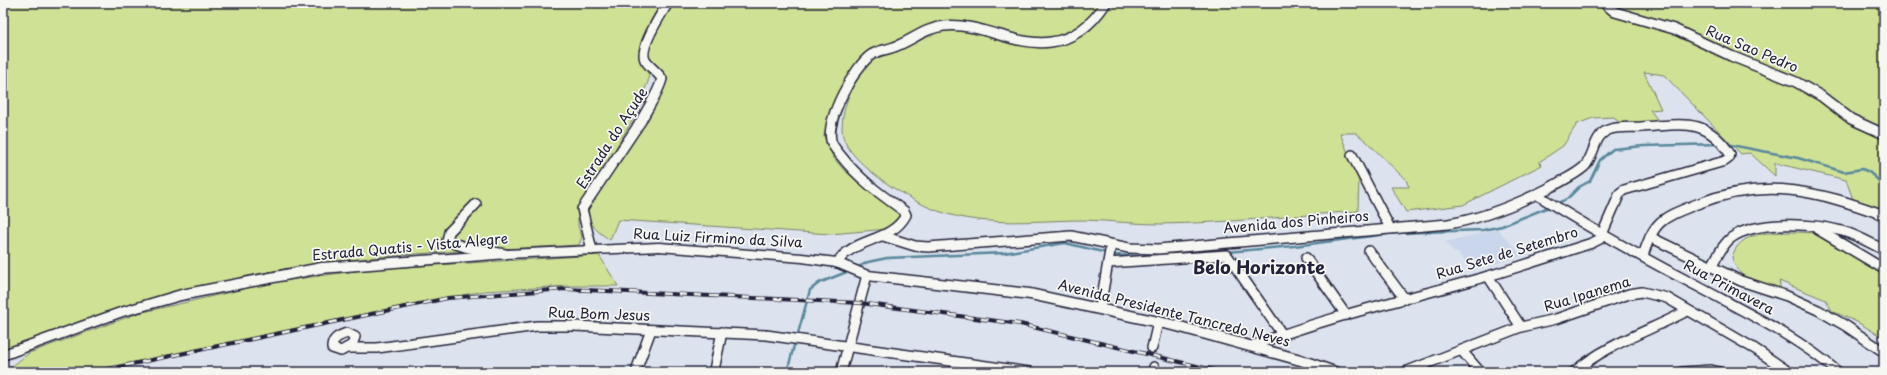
<svg xmlns="http://www.w3.org/2000/svg" width="1887" height="375" viewBox="0 0 1887 375" font-family="'Playpen Sans',sans-serif">
<style>
.built{fill:#cad6eb}
.green{fill:#cee195;stroke:#788268}
.lines{fill:none;stroke-linecap:round;stroke-linejoin:round}
.stream{stroke:#59879c;stroke-width:2.5}
.minor-casing{stroke:#22223b;stroke-width:12}
.tertiary-casing{stroke:#22223b;stroke-width:3}
.minor{stroke:#f6f6f2;stroke-width:9}
.tertiary{fill:#f6f6f2;fill-rule:evenodd}
.rail-casing{stroke:#22223b;stroke-width:4}
.rail{stroke:#f6f6f2;stroke-width:2.5;stroke-dasharray:8;stroke-linecap:butt}
.labels{text-anchor:middle;stroke-width:3.5;stroke-linejoin:round;paint-order:stroke}
.street-label{font-size:14px;fill:#22223b;stroke:#f6f6f2}
.district-label{font-size:18px;font-weight:bold;fill:#22223b;stroke:#f6f6f2}
</style>
<rect width="100%" height="100%" fill="#dce3ee"/>
<filter id="ink" filterUnits="userSpaceOnUse"><feTurbulence type="fractalNoise" baseFrequency=".025" numOctaves="2"/><feDisplacementMap in="SourceGraphic" scale="8" xChannelSelector="R" yChannelSelector="G"/><feConvolveMatrix kernelMatrix="1 2 1 2 8 2 1 2 1" color-interpolation-filters="sRGB"/></filter>
<g filter="url(#ink)">
<path class="built" d="M1498 229 1522 256 1472 270 1458 253 1461 252 1454 253 1445 242Z"/>
<g class="green">
<path d="M3 3H663L640 51V60L649 75 648 82 632 121 578 211V226L582 237 579 245C470 251 360 253 254 275 168 292 86 324 3 352Z"/>
<path d="M670 3H1101L1094 15 1073 33 1044 41 944 25 880 49 834 104 828 117 824 136 833 157 843 169 868 190 900 211 902 217 888 229 830 234 618 220 610 240C597 231 586 224 589 207L663 88 647 54Z"/>
<path d="M1112 3H1603L1772 73 1884 136V212L1854 202 1846 180 1775 163V176L1750 153 1741 154 1664 75 1644 72 1661 109 1650 110 1660 123 1621 125 1614 117 1593 118 1577 124 1563 146 1539 162 1542 165 1463 205 1406 212 1391 187H1409L1406 180 1366 141 1356 133H1340L1350 158 1359 175 1358 211C1292 216 1226 223 1160 224 1136 224 1111 221 1086 220 1033 220 978 229 928 207 903 196 857 167 845 142 834 120 856 70 875 57 885 50 920 35 932 32 962 23 1022 40 1054 46 1086 40 1094 27 1112 3Z"/>
<path d="M1609 3H1884V132L1859 119 1825 95 1621 12Z"/>
<path d="M1794 232 1818 233 1856 255 1884 276V338L1857 322 1832 311 1826 300 1779 281 1781 290C1760 283 1737 281 1732 257 1740 230 1771 233 1794 232Z"/>
<path d="M599 255 618 286H568L485 291 397 307 87 372H3V369L11 367 29 353 139 313 275 282 370 269Z"/>
</g>
<g class="lines">
<g class="stream">
<path d="M1726 144 1798 158 1844 172 1862 169 1869 172 1884 185"/>
<path d="M1557 204 1568 198 1579 187 1590 181 1600 160 1613 149 1643 146 1719 144"/>
<path d="M1227 252 1294 246 1395 233 1483 230 1502 226 1551 206"/>
<path d="M1112 255 1140 256"/>
<path d="M856 268 868 262 887 258 1004 253 1065 243 1107 253"/>
<path d="M797 337 810 290 819 283 849 271"/>
<path d="M787 372 795 342"/>
</g>
<g class="minor-casing">
<g id="minor">
<path d="M1604 3 1615 12 1674 29 1731 56 1796 82 1821 96 1851 119 1884 134"/>
<path d="M1352 155 1390 228"/>
<path d="M1536 194C1589 228 1643 258 1699 287 1747 313 1796 336 1838 372"/>
<path d="M476 204 449 232 447 241 465 247 505 254"/>
<path d="M1817 229 1884 269"/>
<path d="M883 236 915 246 928 247 1071 236 1129 248 1158 249 1448 224C1485 218 1520 203 1553 186 1563 180 1575 175 1584 167 1595 156 1593 136 1608 130 1618 126 1631 128 1641 127 1681 125 1705 116 1730 154L1729 158 1725 161 1624 190 1620 193 1600 239 1592 243C1557 254 1523 266 1488 276 1409 299 1328 316 1252 346"/>
<path d="M1650 237 1741 281 1787 296 1818 310 1846 326 1884 352"/>
<path d="M592 250 582 209 641 121C648 107 658 94 662 79 658 72 649 67 645 60 639 48 661 14 668 3"/>
<path d="M1369 251 1404 298"/>
<path d="M1643 256C1654 220 1662 218 1697 204 1766 177 1817 191 1884 215"/>
<path d="M1306 258 1346 315"/>
<path d="M837 263C853 237 891 243 906 215L904 211C880 194 859 179 841 156 837 151 832 146 831 140 826 119 854 67 871 55 878 50 887 50 894 47 911 41 925 28 944 26 981 22 1014 47 1051 42 1075 39 1093 23 1106 3"/>
<path d="M1108 263 1227 255 1282 334"/>
<path d="M1712 266C1717 257 1722 245 1731 238 1756 220 1813 223 1842 231 1857 235 1870 243 1884 250"/>
<path d="M1488 276 1521 327"/>
<path d="M1100 308 1111 245"/>
<path d="M347 333 355 337 352 345 341 351 332 348C332 338 339 336 347 333Z"/>
<path d="M349 348H377L537 326H574L766 335 1029 372"/>
<path d="M1152 348 1158 322"/>
<path d="M1462 351 1480 372"/>
<path d="M637 368 651 330"/>
<path d="M714 370 722 332"/>
<path d="M841 372 867 275"/>
<path d="M1153 372 1154 367"/>
<path d="M1405 372 1521 327 1556 319 1629 294 1642 292 1667 298 1755 349 1789 372"/>
<path d="M1574 372C1607 344 1649 331 1687 311"/>
<path d="M1682 372 1711 370 1719 372"/>
</g>
</g>
<g class="tertiary-casing">
<path id="tertiary" d="M659 243 802 254 837 258 868 271 1030 289 1177 321 1301 355 1338 368 1339 372H1318L1300 365 1177 331 1030 299 867 280 836 267 802 262 659 251 507 258 321 273 181 300 123 316 3 360V350L117 309 181 290 321 263 507 250Z"/>
</g>
<use href="#minor" class="minor"/>
<use href="#tertiary" class="tertiary"/>
<g class="rail-casing">
<path id="rail" d="M94 372 448 298 565 289 860 303 1020 324 1222 372"/>
</g>
<use href="#rail" class="rail"/>
</g>
</g>
<g class="labels">
<g class="street-label">
<text transform="translate(1752 49) rotate(23)" y="5">Rua Sao Pedro</text>
<text transform="translate(612 138) rotate(-57)" y="5">Estrada do Açude</text>
<text transform="translate(1296 222) rotate(-5)" y="5">Avenida dos Pinheiros</text>
<text transform="translate(718 238) rotate(3)" y="5">Rua Luiz Firmino da Silva</text>
<text transform="translate(410 247) rotate(-5)" y="5">Estrada Quatis - Vista Alegre</text>
<text transform="translate(1507 253) rotate(-17)" y="5">Rua Sete de Setembro</text>
<text transform="translate(1729 287) rotate(28)" y="5">Rua Primavera</text>
<text transform="translate(1587 294) rotate(-17)" y="5">Rua Ipanema</text>
<text transform="translate(1174 313) rotate(14)" y="5">Avenida Presidente Tancredo Neves</text>
<text transform="translate(599 314) rotate(2)" y="5">Rua Bom Jesus</text>
</g>
<g class="district-label">
<text x="1259" y="274">Belo Horizonte</text>
</g>
</g>
<rect width="1887" height="375" fill="none" stroke="#f6f6f2" stroke-width="16"/>
<rect x="8" y="8" width="1871" height="359" fill="none" stroke="#22223b" stroke-width="1.5" filter="url(#ink)"/>
</svg>
